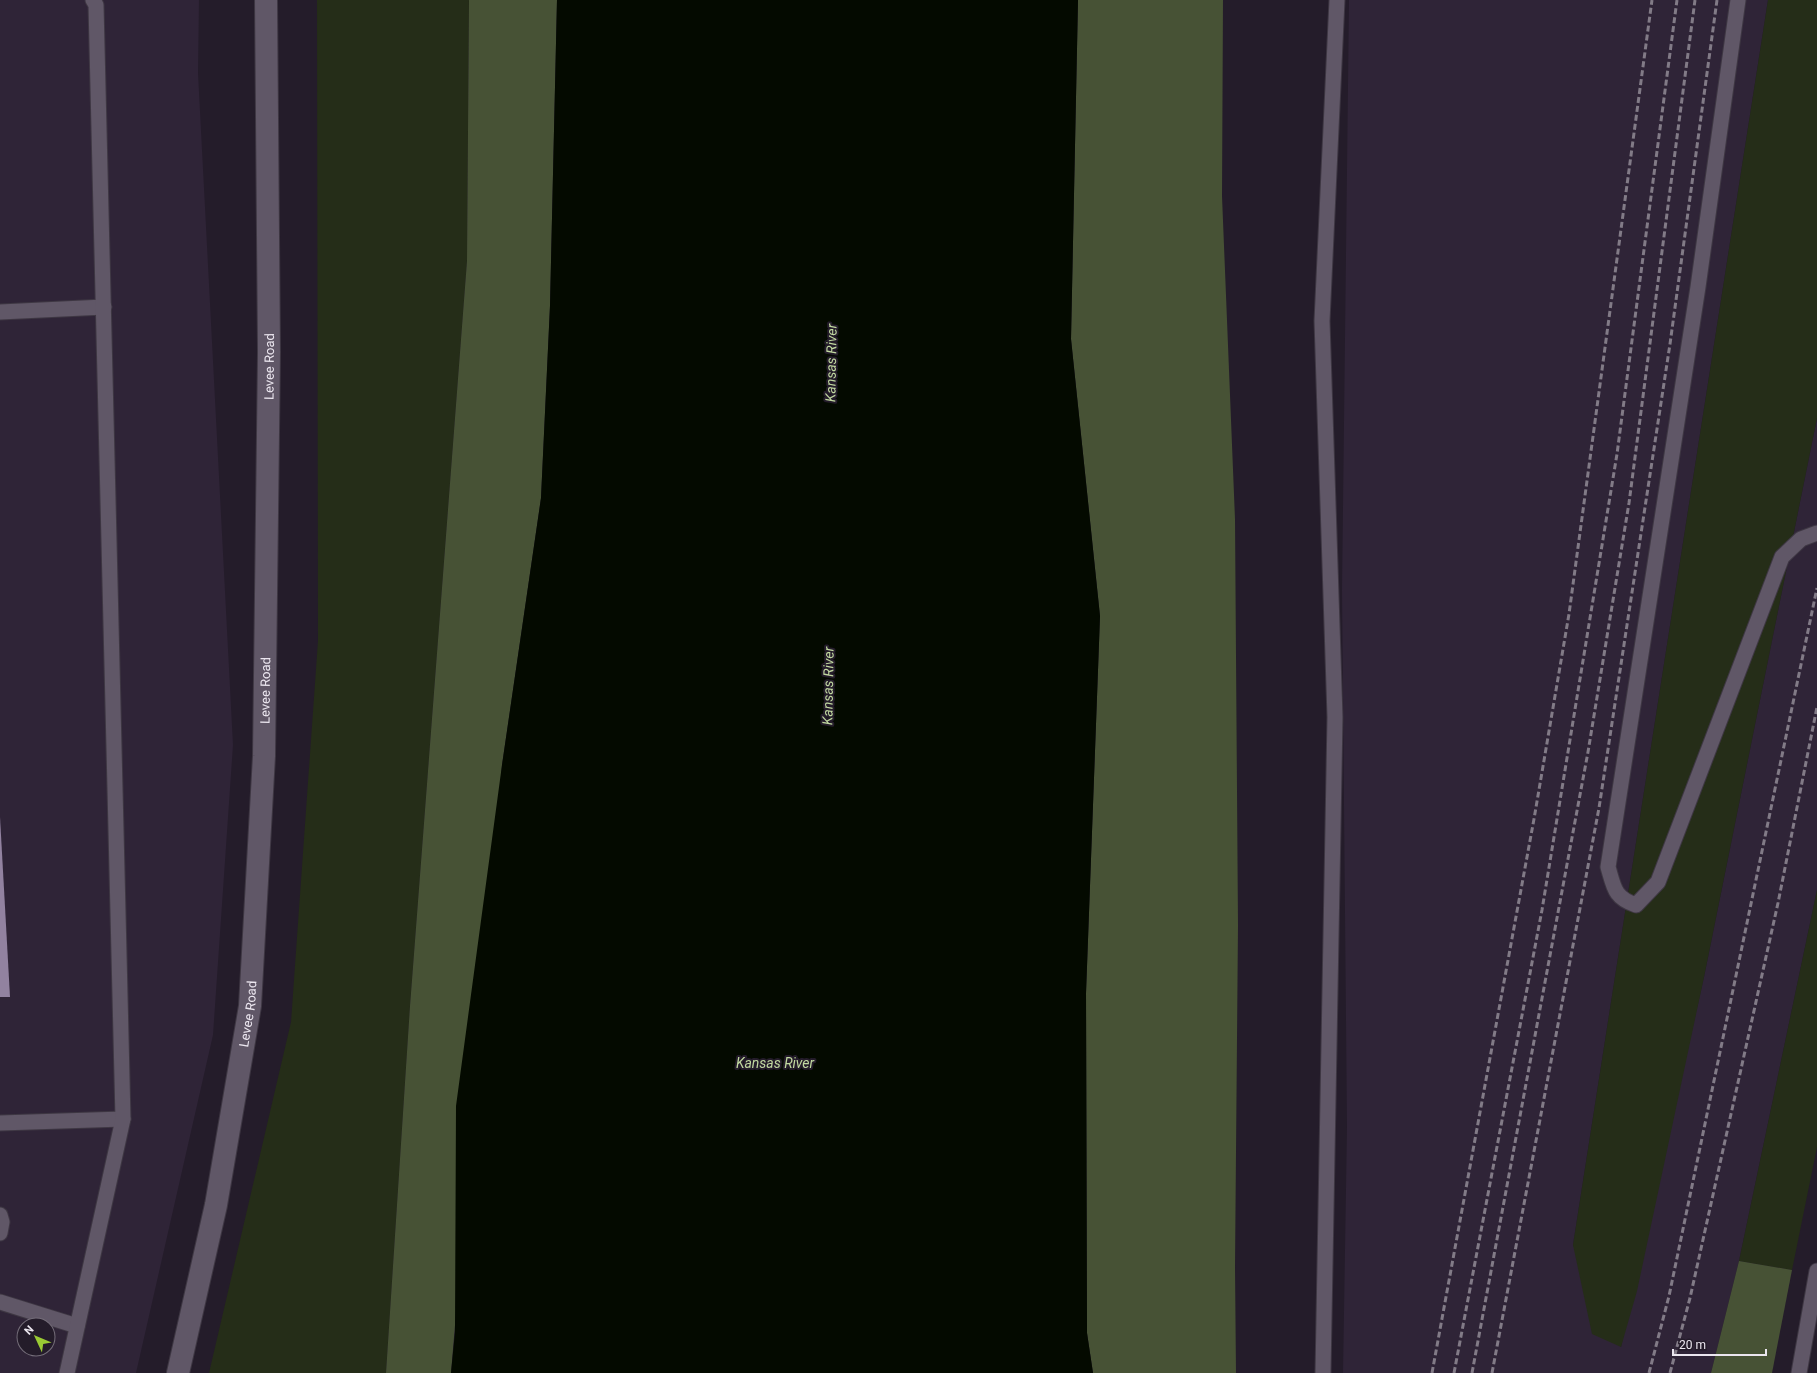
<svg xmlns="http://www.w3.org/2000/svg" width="1817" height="1373" viewBox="0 0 1817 1373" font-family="Roboto,sans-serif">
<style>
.built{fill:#2f2437;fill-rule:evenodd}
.green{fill:#252d18}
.forest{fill:#475235}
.water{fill:#040a00}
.building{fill:#9282a0}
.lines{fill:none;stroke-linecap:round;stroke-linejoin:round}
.service-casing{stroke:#3e3743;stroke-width:17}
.minor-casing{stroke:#3e3743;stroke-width:24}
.service{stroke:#605767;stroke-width:15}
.minor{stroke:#605767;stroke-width:22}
.rail{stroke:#827b87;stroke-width:3;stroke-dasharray:6 3;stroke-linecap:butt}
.labels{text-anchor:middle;stroke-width:4;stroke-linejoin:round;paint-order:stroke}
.street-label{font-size:13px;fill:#ebe6ef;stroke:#241c2a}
.water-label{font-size:14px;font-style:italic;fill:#c1d8a0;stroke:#241c2a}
</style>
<rect width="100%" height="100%" fill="#241c2a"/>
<g class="built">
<path d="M0 0H199L198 73 233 745 213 1035 136 1373H0ZM24 1325H48V1349H24Z"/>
<path d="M1349 0H1768L1573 1245 1621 1347 1704 977 1817 418V890L1739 1261 1711 1373H1343L1347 1127 1342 591Z"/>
</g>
<g class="green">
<path d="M317 0H469L467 261 410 1006 386 1373H209L291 1022 318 641Z"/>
<path d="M1768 0H1817V418L1704 977 1637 1291 1621 1347 1592 1334 1573 1245Z"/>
<path d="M1817 890V1147L1792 1270 1739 1261Z"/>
</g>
<g class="forest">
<path d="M469 0H557L550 306 541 498 502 765 451 1373H386L410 1006 467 261Z"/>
<path d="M1078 0H1223L1222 196 1235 519 1238 925 1235 1267 1236 1373H1093L1087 1333 1086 993 1100 616 1071 339Z"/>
<path d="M1739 1261 1792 1270 1772 1373H1711Z"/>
</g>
<path class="water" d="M557 0H1078L1071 339 1100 616 1086 993 1087 1333 1093 1373H451L455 1332 456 1106 502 765 541 498 550 306Z"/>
<path class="building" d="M0 817 10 997H0Z"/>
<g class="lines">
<g class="service-casing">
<g id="service">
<path d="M1738 0 1698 287 1608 867C1614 887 1614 898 1636 905L1658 882 1782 557 1801 539 1817 533"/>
<path d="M0 312 104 307"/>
<path d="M0 1123 123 1119"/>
<path d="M0 1215 2 1222 0 1233"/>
<path d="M0 1302 77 1326"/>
<path d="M67 1373 123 1119 96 5 93 0"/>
<path d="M1323 1373 1335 717 1322 321 1337 0"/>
<path d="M1799 1373 1817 1271"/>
</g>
</g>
<g class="minor-casing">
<g id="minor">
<path id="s1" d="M178 1373 216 1205 250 1006 264 756 269 352 266 0"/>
</g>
</g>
<use href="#service" class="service"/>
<use href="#minor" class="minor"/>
<g class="rail">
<path d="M1432 1373 1534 819 1569 614 1652 0"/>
<path d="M1454 1373 1542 910 1617 454 1677 0"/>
<path d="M1472 1373 1588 752 1629 503 1695 0"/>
<path d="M1492 1373 1599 808 1670 344 1717 0"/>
<path d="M1649 1373 1669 1296 1817 588"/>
<path d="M1670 1373 1690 1298 1778 903 1817 707"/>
</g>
</g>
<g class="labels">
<g class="street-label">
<text dy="5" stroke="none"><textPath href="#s1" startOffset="1014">Levee Road</textPath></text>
<text dy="5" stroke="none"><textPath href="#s1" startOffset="690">Levee Road</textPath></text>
<text dy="5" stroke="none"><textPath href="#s1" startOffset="366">Levee Road</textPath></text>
</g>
<g class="water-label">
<text transform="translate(831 363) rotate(-89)" y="5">Kansas River</text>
<text transform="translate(828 686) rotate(-89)" y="5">Kansas River</text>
<text x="775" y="1068">Kansas River</text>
</g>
</g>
<g transform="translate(36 1337) rotate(314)"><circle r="19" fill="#241c2a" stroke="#746d79"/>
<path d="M0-3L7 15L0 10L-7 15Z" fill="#9acb34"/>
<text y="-6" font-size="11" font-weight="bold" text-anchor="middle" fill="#ebe6ef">N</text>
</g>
<path d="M1673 1349v6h93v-6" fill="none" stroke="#ebe6ef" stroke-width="2"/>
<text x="1679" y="1349" font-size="12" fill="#ebe6ef" stroke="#241c2a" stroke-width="3" paint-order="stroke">20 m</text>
</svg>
